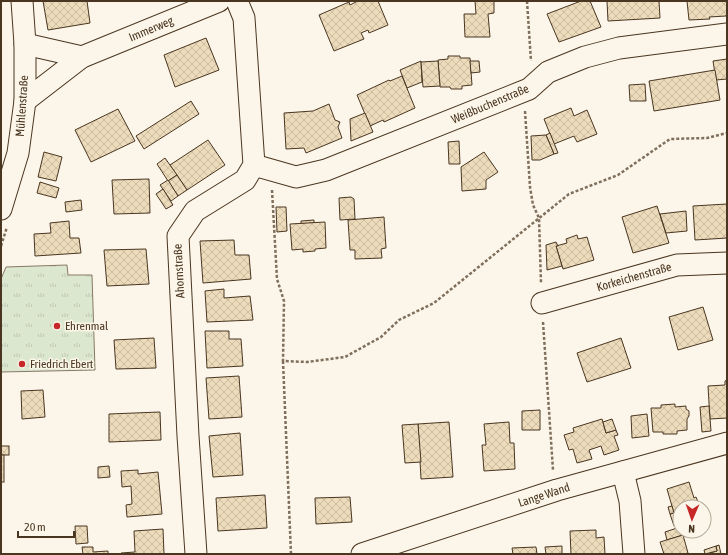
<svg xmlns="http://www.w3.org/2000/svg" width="728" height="555" viewBox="0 0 728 555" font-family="'Asap Condensed',sans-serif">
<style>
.park{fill:url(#park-tufts);stroke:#887966}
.building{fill:url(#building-cross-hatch);stroke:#4a3520}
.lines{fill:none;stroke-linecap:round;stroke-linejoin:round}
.minor-casing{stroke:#4a3520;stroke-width:23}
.path{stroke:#7f6f5c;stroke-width:2.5;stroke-dasharray:3 2;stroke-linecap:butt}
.minor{stroke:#fbf6e9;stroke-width:21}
.poi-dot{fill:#c62828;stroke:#fbf6e9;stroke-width:1.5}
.labels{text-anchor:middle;stroke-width:3;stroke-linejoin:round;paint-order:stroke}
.street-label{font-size:12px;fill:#4a3520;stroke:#fbf6e9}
.poi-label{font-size:12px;fill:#4a3520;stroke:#fbf6e9;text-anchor:start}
</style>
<defs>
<pattern id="park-tufts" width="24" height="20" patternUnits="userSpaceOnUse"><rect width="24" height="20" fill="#dce7d0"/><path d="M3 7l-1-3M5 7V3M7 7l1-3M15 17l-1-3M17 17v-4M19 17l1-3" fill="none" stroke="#bec7b2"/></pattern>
<pattern id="building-cross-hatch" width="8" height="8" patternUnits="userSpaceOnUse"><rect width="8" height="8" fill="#ecdcbc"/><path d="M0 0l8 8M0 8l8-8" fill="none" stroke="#ccbda1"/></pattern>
</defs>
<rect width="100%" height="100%" fill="#fbf6e9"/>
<path class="park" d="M67 265 68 275H92L95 370 1 372V279L6 267Z"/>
<g class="building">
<path d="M43 1H87L90 23 48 30Z"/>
<path d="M356 1H378L388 25 369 33 368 30 361 33 364 39 334 51 319 15 349 2 350 5 356 2Z"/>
<path d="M475 1H494V13L488 14 490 37H465L464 14H476Z"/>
<path d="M581 1H590L601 27 559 42 547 14Z"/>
<path d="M607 1H659L660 18 608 21Z"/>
<path d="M687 1H727V14L726 15V16L709 17 710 19 689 20Z"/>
<path d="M206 38 219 70 175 87 164 55Z"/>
<path d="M448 56H460V58H470L472 85 462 86V89H451L450 87H440L438 60 448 59Z"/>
<path d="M727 59V79L716 80 713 61Z"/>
<path d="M421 61 422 82 407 88 400 70Z"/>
<path d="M438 61 440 86 423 87 421 62Z"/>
<path d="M470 61H479L480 72 471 73Z"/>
<path d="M715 70 720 100 654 111 649 81Z"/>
<path d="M402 76 415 108 384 122 383 120 370 126 357 95 389 80 390 81Z"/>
<path d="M645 84 646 101H630L629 85Z"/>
<path d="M191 101 199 114 144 149 136 136Z"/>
<path d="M329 104 335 120 340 122 338 127 342 138 306 153 304 148 286 149 284 113 313 111Z"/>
<path d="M571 108 574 116 587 110 597 134 577 142 574 136 554 144 544 119Z"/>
<path d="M118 109 135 141 91 162 75 130Z"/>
<path d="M365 113 373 132 351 141 350 119Z"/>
<path d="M550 133 558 153 554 154 546 135Z"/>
<path d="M546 135 554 154 540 160H532L531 136Z"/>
<path d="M208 140 225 165 187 190 170 165Z"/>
<path d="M459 141 460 164H449L448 142Z"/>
<path d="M44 152 62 157 56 181 38 177Z"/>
<path d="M484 152 498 172 486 180V189L462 191 461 167Z"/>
<path d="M165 158 177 175 168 181 157 164Z"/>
<path d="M177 175 187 190 178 196 168 181Z"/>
<path d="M149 179 150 213 114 214 112 180Z"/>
<path d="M168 180 178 196 171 201 160 185Z"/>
<path d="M40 182 59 188 56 198 37 193Z"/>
<path d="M163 189 173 205 166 209 156 194Z"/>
<path d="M351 197 354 199 355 219 340 220 339 198Z"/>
<path d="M81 200 82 210 66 212 65 202Z"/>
<path d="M727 204V238L695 240 693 206Z"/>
<path d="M657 206 669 243 633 253 622 217Z"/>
<path d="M276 207H286L287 231 277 232Z"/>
<path d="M686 211 687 231 666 233 660 214Z"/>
<path d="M384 217 386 248 381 249 382 258 355 259V250H350L348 220Z"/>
<path d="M314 220V223L301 224V221Z"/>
<path d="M69 221 70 238H79L81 253 35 256 34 234 51 233 50 223Z"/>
<path d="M325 222 326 248 315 249V251L303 252V249L292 250 290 224Z"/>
<path d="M577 235 578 239 587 237 594 260 563 269 556 246 567 243 566 239Z"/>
<path d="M234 240 235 255H249L251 279 203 283 200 241Z"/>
<path d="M556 242 558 246H556L562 266 547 270 546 245Z"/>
<path d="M146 249 149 284 107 286 104 250Z"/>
<path d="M224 289V298L250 296 253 320 207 322 205 291Z"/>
<path d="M703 307 713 340 678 350 669 317Z"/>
<path d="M205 331H229V339H241L243 366 207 368Z"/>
<path d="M154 338 156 368 116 369 114 340Z"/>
<path d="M621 338 631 368 587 382 577 353Z"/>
<path d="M239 376 242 417 209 419 206 378Z"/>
<path d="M727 380V418L710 419 708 386 725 385V381Z"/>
<path d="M43 390 45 417 22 419 21 391Z"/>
<path d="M675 404V407L686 406V409L689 411V416L687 419V430L677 431V434H663V432H653L651 408H661V405Z"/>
<path d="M709 406 711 431 702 432 700 407Z"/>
<path d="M540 410V430H522V411Z"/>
<path d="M160 412 161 440 109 442V414Z"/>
<path d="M647 414 649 436 632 438 631 416Z"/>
<path d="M602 419 606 433 616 430 618 435 614 436 619 450 604 455 601 446 589 450 592 459 577 463 573 449 569 450 564 435 574 432 573 428Z"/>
<path d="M612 419 616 430 606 433 603 422Z"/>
<path d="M449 422 453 477 421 479 418 424Z"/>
<path d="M509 422 510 443H514L515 469 484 471 482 445H486L484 424Z"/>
<path d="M418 424 421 462 405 463 402 425Z"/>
<path d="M240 433 243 475 213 477 209 436Z"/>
<rect x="1" y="446" width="8" height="9"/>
<rect x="1" y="455" width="3" height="27"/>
<path d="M109 466 110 477 98 478V467Z"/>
<path d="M138 470V474L158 472 162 514 127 517 126 505 132 504 131 486 122 487 121 471Z"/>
<path d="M689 482 694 498 696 497 700 507H680V524L674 526 670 514 674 513 667 489Z"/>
<path d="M265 495 267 528 218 531 216 498Z"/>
<path d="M350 497 352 522 316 524 315 498Z"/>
<path d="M672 506 674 513 670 514 668 507Z"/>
<path d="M75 526H87L88 543 76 544Z"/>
<path d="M680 527V531H681L683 535 667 540 665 532Z"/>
<path d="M163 529 164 554H121V553L135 552 134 531Z"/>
<path d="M596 530V538L604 537 605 554H571L570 531Z"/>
<path d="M683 535 688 553 684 554H664L660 542Z"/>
<path d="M719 545 721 554H706L717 551 716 546Z"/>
<path d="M562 546V554H546L545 547Z"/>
<path d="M716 546 717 551 705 554 704 550Z"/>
<path d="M82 547H93V552L108 551V554H83Z"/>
<path d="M536 547 537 554H513L512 548Z"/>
</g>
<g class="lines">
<g class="minor-casing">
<g id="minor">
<path d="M25 44 82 57"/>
<path d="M25 101 82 57 219 1"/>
<path d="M254 165 296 177 326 170 529 89 548 72 585 57 619 48 727 34"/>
<path d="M1 209 18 153 25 101V44L22 1"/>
<path d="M542 303 677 265 727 263"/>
<path d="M623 472 630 501 634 554"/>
<path d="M196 554 188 436 178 236 195 211 245 180 254 165 244 18 237 1"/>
<path d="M362 554 557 490 727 443"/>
</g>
</g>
<g class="path">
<path d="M527 1 531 61"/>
<path d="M525 111 530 187 533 205 539 218 541 283"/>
<path d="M272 190 277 279 284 301 283 361 307 362 345 357 381 337 399 320 434 303 569 194 618 175 670 139 707 138 727 133"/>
<path d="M1 246 7 227"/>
<path d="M543 322 553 470"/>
<path d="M283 361 291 554"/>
</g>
<use href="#minor" class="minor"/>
</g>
<g class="poi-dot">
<circle cx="57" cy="326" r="4"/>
<circle cx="22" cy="364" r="4"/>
</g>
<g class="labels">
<g class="street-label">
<text transform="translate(151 29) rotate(-23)" y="4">Immerweg</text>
<text transform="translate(490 104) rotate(-23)" y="4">Weißbuchenstraße</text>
<text transform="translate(22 106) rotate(-86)" y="4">Mühlenstraße</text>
<text transform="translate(179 271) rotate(-93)" y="4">Ahornstraße</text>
<text transform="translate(634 277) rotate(-16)" y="4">Korkeichenstraße</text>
<text transform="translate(544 495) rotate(-18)" y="4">Lange Wand</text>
</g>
<g class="poi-label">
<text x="65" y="330">Ehrenmal</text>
<text x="30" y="368">Friedrich Ebert</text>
</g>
</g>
<rect width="728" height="555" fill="none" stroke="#4a3520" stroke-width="4"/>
<g transform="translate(692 519) rotate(182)"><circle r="19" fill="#fbf6e9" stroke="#b4a999"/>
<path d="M0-3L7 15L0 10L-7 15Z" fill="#c62828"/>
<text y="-6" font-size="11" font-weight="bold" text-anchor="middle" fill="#4a3520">N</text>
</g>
<path d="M18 531v6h56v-6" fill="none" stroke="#4a3520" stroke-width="2"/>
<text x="24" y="531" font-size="12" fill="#4a3520" stroke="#fbf6e9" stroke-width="3" paint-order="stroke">20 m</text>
</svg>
